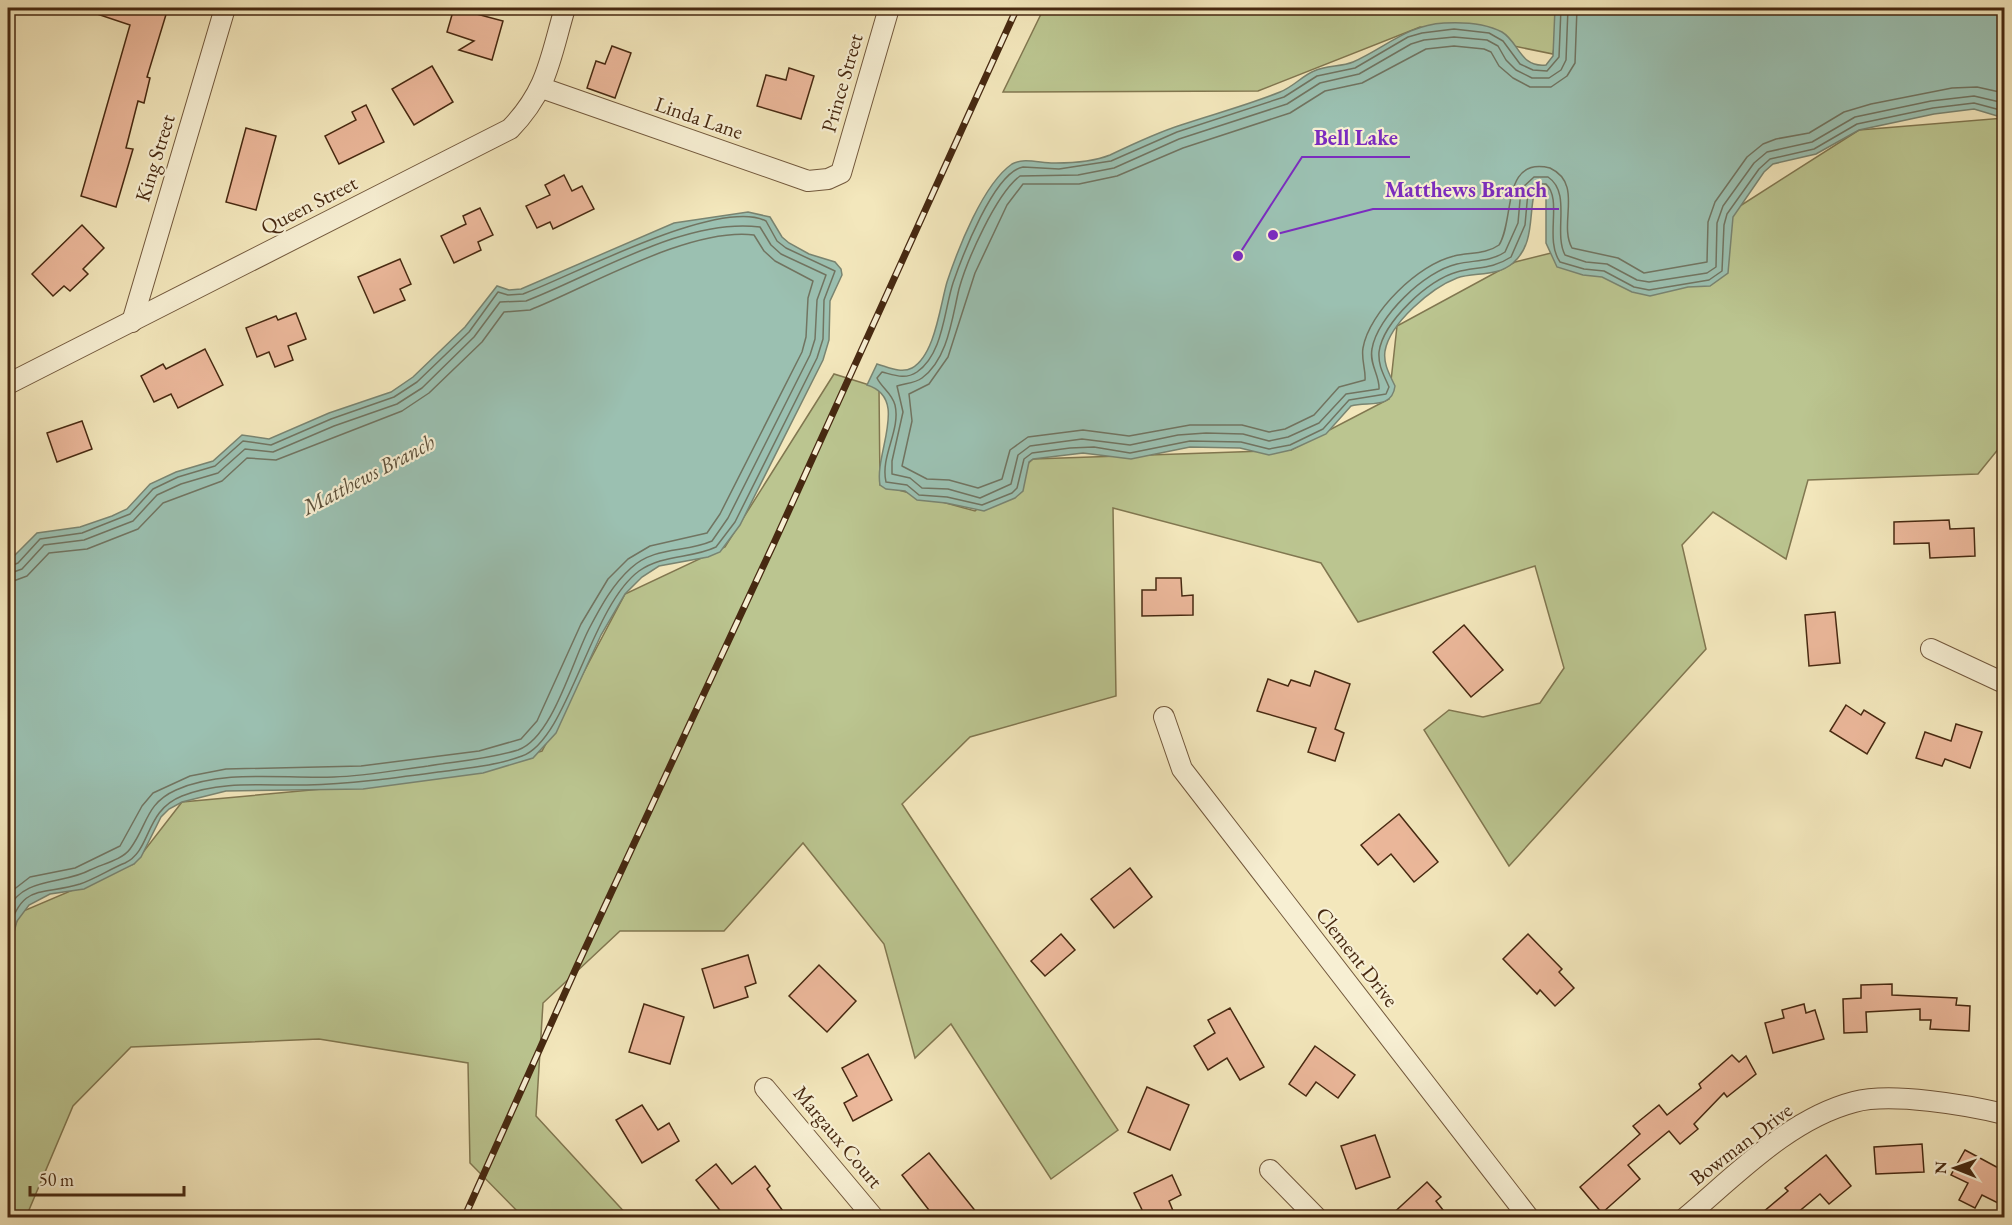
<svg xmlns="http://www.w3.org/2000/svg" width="2012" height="1225" viewBox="0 0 2012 1225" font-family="'EB Garamond',serif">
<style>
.green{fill:#bbc590;stroke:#817750;stroke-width:1.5}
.water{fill:#9bc0b1;stroke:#798471;stroke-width:1.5}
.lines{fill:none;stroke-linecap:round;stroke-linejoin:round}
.shore{stroke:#717461;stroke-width:1.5}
.building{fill:#ecb89b;stroke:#472911;stroke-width:1.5}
.minor-casing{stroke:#72583c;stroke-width:22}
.minor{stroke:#f7efd3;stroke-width:20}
.rail-casing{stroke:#472911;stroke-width:7}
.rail{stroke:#f7efd3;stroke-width:4.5;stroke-dasharray:14;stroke-linecap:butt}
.labels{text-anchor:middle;stroke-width:4.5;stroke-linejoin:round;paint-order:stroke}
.street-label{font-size:21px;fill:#472911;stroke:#f7efd3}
.water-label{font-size:22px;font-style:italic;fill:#5c4f39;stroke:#f7efd3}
.leader{fill:none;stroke:#7b2cbf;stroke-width:2}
.callout-dot{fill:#7b2cbf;stroke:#f7efd3;stroke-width:2}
.callout-label{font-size:22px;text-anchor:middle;font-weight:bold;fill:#7b2cbf;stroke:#f7efd3;stroke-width:4.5;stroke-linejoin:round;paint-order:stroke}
</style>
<rect width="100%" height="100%" fill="#f3e7bc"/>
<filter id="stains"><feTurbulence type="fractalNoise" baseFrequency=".00333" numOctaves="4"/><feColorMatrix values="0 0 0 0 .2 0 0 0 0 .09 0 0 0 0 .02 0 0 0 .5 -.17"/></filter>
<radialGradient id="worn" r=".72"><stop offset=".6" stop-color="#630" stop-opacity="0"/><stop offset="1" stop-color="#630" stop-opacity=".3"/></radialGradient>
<g class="green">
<path d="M1044 8H1561L1553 54 1420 27 1258 91 1003 92Z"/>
<path d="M2004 118V442L1978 474 1808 480 1786 559 1713 512 1682 545 1706 649 1509 866 1424 730 1449 710 1483 717 1540 703 1564 668 1535 566 1358 622 1321 563 1113 508 1116 696 970 737 902 804 1118 1130 1051 1179 951 1024 915 1058 884 944 803 843 724 931H620L543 1003 536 1116 629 1217H523L470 1163 468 1063 319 1039 131 1047 73 1106 26 1217 8 1218V941L21 912 134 864 182 802 442 778 542 751 625 594 725 547 834 374 879 388 880 485 975 511 1033 459 1291 450 1389 399 1397 326 1515 262 1740 206 1859 130Z"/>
</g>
<g class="water">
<path d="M1555 8H2004V118L1974 109 1934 114 1859 130 1816 154 1773 164 1764 172 1733 217 1728 273 1710 286 1688 287 1650 296 1632 292 1602 277 1583 275 1557 267 1546 243V194L1540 189 1534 194C1529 217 1534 245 1513 263 1497 277 1475 272 1457 278 1431 288 1390 323 1385 351 1383 364 1390 375 1395 386 1392 410 1368 401 1351 406L1326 434 1291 450 1269 455 1240 448 1190 447 1131 459 1083 453 1033 459 1029 462 1023 491 1015 498 984 511 946 503 917 500 905 491 886 489 880 485C874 453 910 398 867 385L877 364C888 367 901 374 912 368 935 355 940 306 947 282 958 249 983 184 1012 164 1024 157 1043 164 1056 163 1073 163 1095 161 1110 155 1133 144 1156 133 1181 125 1214 114 1248 105 1280 92 1293 87 1302 76 1314 71 1326 65 1341 67 1353 62 1385 48 1407 25 1444 23 1462 22 1485 23 1502 32 1519 42 1520 68 1546 65L1553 56Z"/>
<path d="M748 212 770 217 782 237 789 243 809 254 835 262 841 269 842 275 830 301 829 340 823 360 740 525 720 552 708 557 659 566 642 577 625 594 601 635 556 733 533 758 483 773 363 789 226 791 182 802 169 809 161 817 141 857 134 864 84 889 50 894 29 905 17 921 8 954V562L37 533 80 527 112 516 127 509 150 484 176 472 213 461 242 435 269 439 329 413 391 392 413 377 465 327 497 286 509 290 521 289 674 223Z"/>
</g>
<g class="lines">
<g class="shore">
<path d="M1561 8 1559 57 1547 71 1533 70 1520 64 1503 41 1489 33 1454 29 1422 33 1408 37 1355 68 1317 76 1284 97 1177 132 1111 161 1059 169 1023 167C994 172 962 257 953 283 944 311 943 354 917 372 905 380 894 375 882 372L877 378C881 387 892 393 895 405 901 430 880 456 886 482L907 485 919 495 947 497 982 505 1012 493 1017 488 1024 459 1032 453 1070 448 1094 447 1130 453 1190 441 1241 442 1269 449 1290 445 1323 429 1349 400 1386 394 1389 387C1384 375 1378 366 1379 352 1383 322 1429 279 1457 272 1476 267 1493 269 1511 257L1525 225 1528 192 1537 184H1546C1563 200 1544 239 1560 262L1584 269 1604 271 1634 287 1649 290 1709 280 1722 271 1724 225 1727 214 1759 169 1770 159 1814 149 1857 124 1933 108 1974 103 2004 111"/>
<path d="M1568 8 1566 60 1561 70 1549 78H1532L1516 70 1506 60 1498 46 1487 40 1454 37 1424 40 1411 44 1359 74 1320 83 1287 104 1179 139 1114 168 1078 175 1020 176C996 194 967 260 959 289 952 318 948 359 922 378 914 384 904 383 897 386L903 412 892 461V474L910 478 922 488 948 489 980 498 1011 484 1018 455 1030 446 1082 439 1130 445 1178 435 1206 433 1243 434 1269 441 1288 437 1319 423 1346 394 1379 389C1380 376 1369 364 1372 349 1377 317 1425 271 1457 264 1474 260 1490 262 1505 252L1518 223 1521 189 1534 177H1548C1572 193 1553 232 1565 255L1586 262 1607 264 1637 280 1649 282 1707 273 1716 267 1717 223 1723 206 1754 163 1767 152 1812 142 1855 117 1931 101 1974 96 2004 103"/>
<path d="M1577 8 1575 63 1567 76 1551 87H1530L1513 78 1499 66 1491 52 1484 49 1454 46 1426 49 1362 83 1325 91 1290 113 1183 148 1117 176 1079 184H1023L1007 205 975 273 948 357 929 384 909 394 912 421 902 466 927 479 949 480 978 488 1002 479 1010 450 1028 437 1083 430 1129 436 1190 425H1242L1269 432 1285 429 1314 415 1339 387 1365 380C1366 370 1361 359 1363 348 1369 312 1419 264 1454 256 1469 252 1485 255 1499 245 1515 220 1501 156 1550 168 1584 184 1558 223 1572 248L1618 258 1644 273 1707 262 1708 222 1715 202 1747 157 1763 144 1776 139 1809 133 1844 112 1871 104 1952 88 1977 87 2004 93"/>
<path d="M8 567 18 563 40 539 82 533 130 514 153 489 178 477 215 466 243 441 271 445 331 419 394 397 417 382 469 332 498 292 508 295 523 294C572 276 719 197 766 221L777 241 786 248 835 271 824 300 823 339 817 358 735 522 716 547C691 559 663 554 639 571 590 607 568 740 522 756 495 766 467 768 438 772 394 778 351 784 307 785 265 786 222 780 182 796 144 811 152 850 125 863 110 869 95 879 80 884 41 896 22 882 8 932"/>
<path d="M8 574 22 569 44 545 84 540 133 521 157 495 181 484 218 473 245 449 273 452 334 426 397 404 422 388 474 337 500 302 526 301C594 275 686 217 760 227L771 245 781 254 826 275 817 300 815 339 810 355 728 518 712 541C685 553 655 546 631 568 613 584 601 606 590 627 573 658 553 738 518 750 488 759 459 761 428 766 397 770 365 776 334 777 282 779 224 769 176 790 145 804 148 825 130 849 122 860 102 864 90 870 63 885 24 876 8 909"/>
<path d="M8 583 27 576 49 553 87 549 138 529 163 503 222 481 247 458 276 460 402 411 429 393 482 342 504 312 530 310C590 286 690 227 754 235L764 251 775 261 813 281 808 298 806 337 802 352 720 514 707 533 650 546 628 559 608 579 581 624 537 721 521 739 479 751 361 766 226 769 190 776 153 793 142 806 120 846 75 868 30 877 8 894"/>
</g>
</g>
<g class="building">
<path d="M88 8H168L147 77 150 78 144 103 138 101 126 148 133 149 116 207 81 196 130 25 88 11Z"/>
<path d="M454 8 503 21 492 60 459 50 474 41 447 32Z"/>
<path d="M612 46 631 53 615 98 587 88 596 61 605 64Z"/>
<path d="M432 66 453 102 414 125 392 89Z"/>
<path d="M789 68 814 76 801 119 757 106 766 75 786 80Z"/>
<path d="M366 105 384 142 339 164 325 136 356 120 352 112Z"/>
<path d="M246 128 276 136 256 210 226 202Z"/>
<path d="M564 175 572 191 582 186 594 209 553 229 550 222 537 228 526 206 550 195 545 185Z"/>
<path d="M480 208 493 235 478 242 481 250 454 263 441 236 466 224 463 216Z"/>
<path d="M82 225 104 248 83 269 88 274 70 291 64 286 53 296 32 274Z"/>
<path d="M400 259 411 284 400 289 405 300 374 313 358 277Z"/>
<path d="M296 313 306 339 288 346 293 360 275 367 269 352 257 357 246 328 276 316 278 320Z"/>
<path d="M205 349 223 385 178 408 171 394 154 402 141 376 163 364 166 369Z"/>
<path d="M82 421 92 449 57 462 47 433Z"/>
<path d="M1949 520 1950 529 1974 528 1975 556 1930 558 1929 543 1894 544V522Z"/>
<path d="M1156 578H1181L1182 596 1193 595V615L1142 616V590H1156Z"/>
<path d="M1835 612 1840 663 1809 666 1805 615Z"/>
<path d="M1464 625 1503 670 1471 697 1433 652Z"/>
<path d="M1315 671 1350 684 1335 729 1344 733 1335 761 1308 752 1316 728 1257 711 1268 679 1288 686 1291 680 1310 686Z"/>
<path d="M1846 705 1861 715 1864 710 1885 723 1867 754 1830 731Z"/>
<path d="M1956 724 1982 732 1970 768 1945 759 1942 766 1916 758 1925 732 1951 741Z"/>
<path d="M1399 814 1438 862 1414 882 1391 854 1378 865 1361 845Z"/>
<path d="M1130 868 1152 897 1114 928 1091 899Z"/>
<path d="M1061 934 1075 950 1045 976 1031 961Z"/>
<path d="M1528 934 1562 969 1559 972 1574 988 1555 1006 1540 990 1537 994 1503 959Z"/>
<path d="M748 955 756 983 745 987 748 997 714 1008 702 969Z"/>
<path d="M819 965 856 1001 827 1032 789 996Z"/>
<path d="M1892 984V995L1957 998 1956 1005 1970 1006 1969 1031 1930 1029 1931 1020H1920V1009L1866 1012 1867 1032 1844 1033 1843 999 1861 998V985Z"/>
<path d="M644 1004 684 1017 670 1064 629 1052Z"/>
<path d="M1804 1004 1806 1013 1815 1010 1824 1039 1773 1053 1765 1023 1784 1018 1782 1010Z"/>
<path d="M1230 1008 1264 1067 1240 1080 1227 1058 1208 1070 1194 1046 1215 1033 1208 1020Z"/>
<path d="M1315 1046 1355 1075 1338 1098 1316 1082 1306 1096 1289 1084Z"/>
<path d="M868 1054 892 1100 853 1121 844 1103 857 1096 842 1068Z"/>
<path d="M1732 1055 1739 1062 1746 1056 1756 1074 1727 1097 1724 1093 1694 1124 1698 1129 1680 1144 1669 1131 1628 1165 1640 1179 1602 1213 1580 1187 1640 1134 1633 1126 1659 1105 1667 1115 1701 1088 1699 1084Z"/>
<path d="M1147 1087 1189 1105 1170 1150 1128 1132Z"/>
<path d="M642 1105 658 1130 669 1123 679 1141 642 1163 616 1120Z"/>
<path d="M1375 1135 1390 1177 1356 1189 1341 1146Z"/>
<path d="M1922 1144 1924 1172 1876 1174 1874 1147Z"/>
<path d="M1965 1150 2004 1171V1195L2000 1204 1982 1195 1975 1208 1959 1200 1968 1183 1951 1175Z"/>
<path d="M929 1153 981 1218H935L902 1175Z"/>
<path d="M1826 1155 1851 1186 1829 1204 1820 1194 1791 1218H1756L1788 1191 1785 1188Z"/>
<path d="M716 1164 732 1184 755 1166 770 1186 767 1189 788 1218H726L696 1180Z"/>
<path d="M1172 1175 1181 1195 1169 1201 1176 1218H1146L1134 1193Z"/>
<path d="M1427 1182 1441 1197 1436 1201 1443 1210 1435 1218H1388Z"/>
</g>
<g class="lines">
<g class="minor-casing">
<g id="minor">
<path d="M542 88 808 181 828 179 841 173 889 8"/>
<path d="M132 322 225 8"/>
<path d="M8 384 510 129C548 90 550 58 565 8"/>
<path d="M1931 649 2004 683"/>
<path d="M1164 717 1182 769 1529 1218"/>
<path d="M765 1088 874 1218"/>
<path d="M1270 1170 1317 1218"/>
<path d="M1685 1218C1736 1175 1789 1119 1854 1102 1891 1092 1967 1105 2004 1114"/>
</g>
</g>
<use href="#minor" class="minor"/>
<g class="rail-casing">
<path id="rail" d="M464 1218 577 966 774 543 1017 8"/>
</g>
<use href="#rail" class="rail"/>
</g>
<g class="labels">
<g class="street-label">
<text transform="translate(842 83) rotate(-74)" y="7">Prince Street</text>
<text transform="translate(699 118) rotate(19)" y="7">Linda Lane</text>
<text transform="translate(155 158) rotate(-73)" y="7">King Street</text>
<text transform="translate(309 205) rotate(-27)" y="7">Queen Street</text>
<text transform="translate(1357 957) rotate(52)" y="7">Clement Drive</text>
<text transform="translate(838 1137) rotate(50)" y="7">Margaux Court</text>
<text transform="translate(1741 1144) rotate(-37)" y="7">Bowman Drive</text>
</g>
<g class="water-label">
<text transform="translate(368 474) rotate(-28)" y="8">Matthews Branch</text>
</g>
</g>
<path class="leader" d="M1238 256L1302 157H1410M1273 235L1373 209H1559"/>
<g class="callout-dot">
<circle cx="1238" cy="256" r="6"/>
<circle cx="1273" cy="235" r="6"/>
</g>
<g class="callout-label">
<text x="1356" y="145">Bell Lake</text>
<text x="1466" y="197">Matthews Branch</text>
</g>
<rect width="2012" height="1225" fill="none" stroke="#f3e7bc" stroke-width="30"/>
<rect x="9" y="9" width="1994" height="1207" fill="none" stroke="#472911" stroke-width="3"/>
<rect x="15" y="15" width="1982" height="1195" fill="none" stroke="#472911" stroke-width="1.5"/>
<g transform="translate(1955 1168) rotate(271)" stroke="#f7efd3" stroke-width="4.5" paint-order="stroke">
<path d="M0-4.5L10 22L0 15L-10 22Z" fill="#472911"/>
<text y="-9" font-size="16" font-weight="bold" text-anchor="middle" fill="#472911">N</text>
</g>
<path d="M30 1186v9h154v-9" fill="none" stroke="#472911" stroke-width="3"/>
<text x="39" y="1186" font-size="18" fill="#472911" stroke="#f7efd3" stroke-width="4.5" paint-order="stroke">50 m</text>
<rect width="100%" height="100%" filter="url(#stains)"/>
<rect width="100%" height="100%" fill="url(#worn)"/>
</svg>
